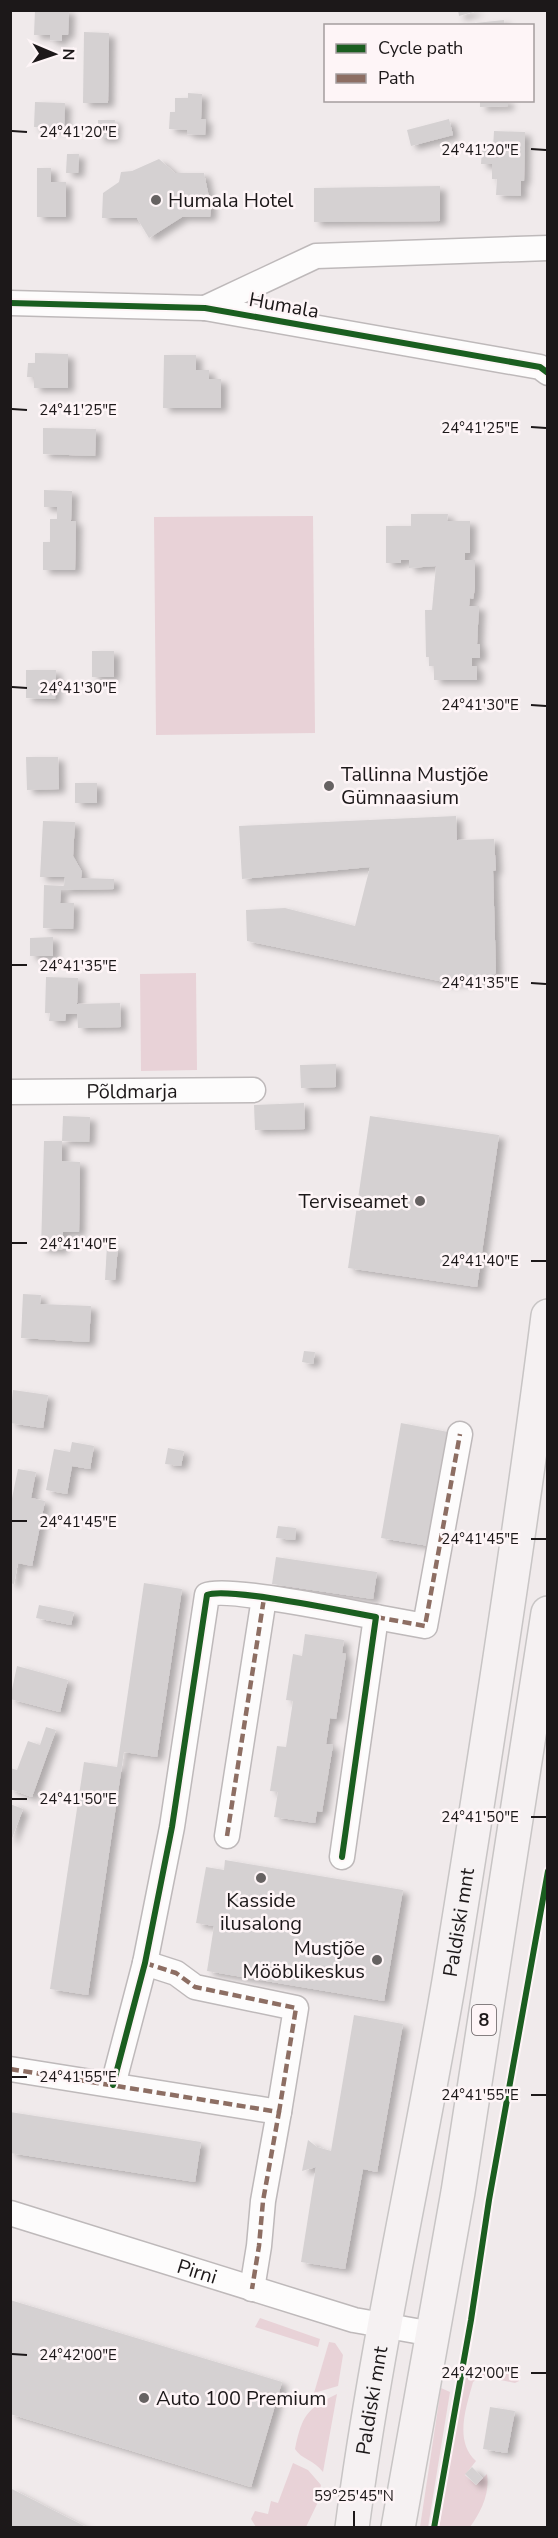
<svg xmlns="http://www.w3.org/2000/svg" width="558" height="2538" viewBox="0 0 558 2538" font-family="'Nunito Sans',sans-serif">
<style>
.green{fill:#e8d2d7}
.building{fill:#d5d1d2;filter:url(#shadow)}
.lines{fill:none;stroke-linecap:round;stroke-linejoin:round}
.street-casing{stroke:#beb9ba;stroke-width:27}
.primary-casing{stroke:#c8c5c5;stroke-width:36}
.street{stroke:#fdfcfc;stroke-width:24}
.primary{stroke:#f5f1f2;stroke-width:33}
.quiet{stroke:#8d6e63;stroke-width:4.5;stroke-dasharray:9 4.5;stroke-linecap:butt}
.cycleway-casing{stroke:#fef5f7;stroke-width:10}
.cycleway{stroke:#1b5e20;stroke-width:6}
.ticks{fill:none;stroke:#1c1819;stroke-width:2}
.poi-dot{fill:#666262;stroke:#fef5f7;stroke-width:2}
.labels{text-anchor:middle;stroke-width:5;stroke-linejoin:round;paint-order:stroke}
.shield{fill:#fef5f7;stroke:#605a5c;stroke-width:1.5}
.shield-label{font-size:18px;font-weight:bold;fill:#1c1819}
.poi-label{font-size:20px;fill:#1c1819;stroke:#fef5f7;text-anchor:start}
.street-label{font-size:20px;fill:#1c1819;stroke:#fef5f7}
.ticks-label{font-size:15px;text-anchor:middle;fill:#1c1819;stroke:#fef5f7;stroke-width:5;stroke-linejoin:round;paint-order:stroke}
</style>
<defs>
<filter id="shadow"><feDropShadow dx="6" dy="4" stdDeviation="3" flood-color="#0004"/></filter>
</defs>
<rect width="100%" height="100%" fill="#f0eaeb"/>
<g class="green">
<path d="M313 516 315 733 156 735 154 517Z"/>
<path d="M196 973 197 1070 141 1071 140 974Z"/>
<path d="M260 2318 320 2339 318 2347 255 2327Z"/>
<path d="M329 2342 335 2343 343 2355 338 2386 314 2393Z"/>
<path d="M466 2367 518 2376 519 2381 515 2383 482 2376 473 2382C466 2408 454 2441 476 2461L465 2475 476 2485 487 2474C490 2494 481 2512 470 2527L439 2528Z"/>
<path d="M441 2388 450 2392 428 2527H420Z"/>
<path d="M337 2394 323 2472C314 2460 301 2459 295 2449 302 2416 306 2409 337 2394Z"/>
<path d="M293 2463 308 2470 321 2485 318 2502 306 2527H256L251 2519 255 2511 268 2514 271 2501 278 2503Z"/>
</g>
<g class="building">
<path d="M35 10H69L68 35H62V41L50 40V35H34Z"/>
<path d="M458 10H477V11L459 16Z"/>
<path d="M504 20 505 26H467L466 24Z"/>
<path d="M84 32 109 33 108 103H83Z"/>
<path d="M188 93 202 94 201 119H206L205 135 187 134V130L169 129 170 112H175V98H188Z"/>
<path d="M480 100H508V106L480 107Z"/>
<path d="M35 102 65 103 64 129 34 127Z"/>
<path d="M449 119 453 135 411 146 407 130Z"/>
<path d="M98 120H115L114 138H98Z"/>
<path d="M494 131 525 132 524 181H521V196L496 195 497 179H492V164H481L482 149H493Z"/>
<path d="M67 154H79L78 173H66Z"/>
<path d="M159 159 175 173H204L211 207 210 217H182L149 238 137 218H102L103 193 119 182 121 172 132 171Z"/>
<path d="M37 168H51V182H66V217H37Z"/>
<path d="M440 186V221L314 222V188Z"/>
<path d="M35 353 68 354V388H34V377H27L28 363H35Z"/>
<path d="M164 355H196V370H209V379H221V408H163Z"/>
<path d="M43 428 96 429 95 456 43 454Z"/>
<path d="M44 490 72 491 71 521H76L75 570H43V542H50V519H57V507H44Z"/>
<path d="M411 514H448L447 521H470V553H465V560H475V588L473 599 470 598 469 606H479L477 644H480V658H472V666H477V680H434V666H429V657H426L425 610H432L436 566 409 568V560H401V563H386V526H411Z"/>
<rect x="92" y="651" width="22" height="26"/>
<path d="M26 670H56L55 699 26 698Z"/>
<path d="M26 757H58L59 789 27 790Z"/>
<rect x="75" y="783" width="22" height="20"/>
<path d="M456 816 457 840 494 839 496 870 493 871 496 973 489 979 449 983 247 941 246 910 285 908 355 926 370 867 242 879 239 826Z"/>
<path d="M43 821 75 822 73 856 82 872 81 878 114 879V889L61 890 60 903H74L73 929 43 928 44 885 64 886 65 877H40Z"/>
<path d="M53 937V956H30V938Z"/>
<path d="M46 977 78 978 77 1004 120 1003 121 1027 78 1028 77 1014H66L65 1021H49L50 1013H45Z"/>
<path d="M336 1064V1087L301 1088 300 1065Z"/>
<path d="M304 1103 305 1129 255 1130 254 1105Z"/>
<path d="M63 1116 90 1117 89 1142 62 1141Z"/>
<path d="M370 1116 499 1135 477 1287 348 1268Z"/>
<path d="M44 1141H62V1161L80 1162 79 1232H63L62 1250 41 1249Z"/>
<path d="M107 1245 118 1246 115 1280H105Z"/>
<path d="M23 1294 41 1295 40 1304 91 1306 89 1342 21 1338Z"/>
<path d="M304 1351 315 1352 313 1364 302 1362Z"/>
<path d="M13 1390 48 1395 43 1428 10 1423Z"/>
<path d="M401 1423 448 1432 429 1546 381 1538Z"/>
<path d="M72 1442 94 1446 90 1469 72 1466 67 1494 46 1490 54 1449 70 1452Z"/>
<path d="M168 1448 184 1451 181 1466 165 1464Z"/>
<path d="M18 1469 36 1472 31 1498 45 1501 32 1566 18 1563 14 1584 10 1583V1508Z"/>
<path d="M278 1526 296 1528 295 1540 276 1538Z"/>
<path d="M276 1557 377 1572 373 1599 272 1584Z"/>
<path d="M144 1583 182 1589 157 1757 124 1752 88 1995 50 1989 84 1762 117 1767Z"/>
<path d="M39 1605 74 1612 71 1625 36 1618Z"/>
<path d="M305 1634 344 1640 342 1653 346 1654 336 1719 330 1718 326 1744 333 1745 322 1812 317 1811 315 1823 274 1817 278 1792 270 1791 277 1746 286 1747 293 1701 286 1700 293 1654 302 1656Z"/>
<path d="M17 1666 68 1680 60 1712 10 1699Z"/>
<path d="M46 1727 56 1730 32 1797 10 1789V1768L17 1770 28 1741 40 1745Z"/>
<path d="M10 1804 23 1809 11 1841H10Z"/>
<path d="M225 1860 403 1890 384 2001 207 1971 214 1926 196 1923 206 1867 224 1870Z"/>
<path d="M354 2015 403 2024 377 2172 363 2169 345 2269 301 2262 316 2167 302 2171 308 2140 317 2147 331 2151Z"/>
<path d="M10 2112 201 2142 195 2182 10 2153Z"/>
<path d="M10 2300 282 2382 251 2487 10 2414Z"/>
<path d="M490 2407 515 2411 507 2453 483 2449Z"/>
<path d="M472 2467 483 2478 476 2485 465 2474Z"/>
<path d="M10 2488 88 2528H10Z"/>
</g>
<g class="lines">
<g class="street-casing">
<g id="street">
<path d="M10 303 205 308 540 367 548 373"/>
<path d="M205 308 316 256 548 248"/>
<path id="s1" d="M10 1092 253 1090"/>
<path d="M376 1617 425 1626 460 1434"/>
<path d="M227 1836 264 1598"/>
<path d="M145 1963 176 1973 195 1987 296 2008 279 2112"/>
<path d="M10 2069 279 2112 263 2201 259 2246 252 2289"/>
<path d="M113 2085 145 1963 172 1827 207 1595C225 1586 348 1612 376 1617L342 1857"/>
<path id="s2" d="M10 2213 354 2320 433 2334"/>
</g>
</g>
<g class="primary-casing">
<g id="primary">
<path id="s3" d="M352 2528C376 2344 418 2163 449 1981 485 1760 520 1538 548 1316"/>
<path d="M398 2528 458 2192 548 1613"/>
</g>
</g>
<use href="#street" class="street"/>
<use href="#primary" class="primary"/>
<g class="quiet">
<path d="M376 1617 425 1626 460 1434"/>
<path d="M227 1836 264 1598"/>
<path d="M145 1963 176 1973 195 1987 296 2008 279 2112"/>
<path d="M10 2069 279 2112 263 2201 259 2246 252 2289"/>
</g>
<g class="cycleway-casing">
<g id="cycleway">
<path d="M10 303 205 308 540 367 548 373"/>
<path d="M113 2085 145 1963 172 1827 207 1595C225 1586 348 1612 376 1617L342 1857"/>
<path d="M434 2528 471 2320 489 2200 548 1871"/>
</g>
</g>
<use href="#cycleway" class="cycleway"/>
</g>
<path class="ticks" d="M12 131 27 132M531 149 546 150M12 409 27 410M531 427 546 428M12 687 27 688M531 705 546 706M12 965H27M531 983 546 984M12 1243H27M531 1261H546M12 1521H27M531 1539H546M12 1799H27M531 1817H546M12 2077H27M531 2095H546M12 2354 27 2355M531 2373H546M354 2526V2511"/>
<g class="poi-dot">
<circle cx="156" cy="200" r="6"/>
<circle cx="329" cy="786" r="6"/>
<circle cx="420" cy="1201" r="6"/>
<circle cx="261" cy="1878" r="6"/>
<circle cx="377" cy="1960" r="6"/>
<circle cx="144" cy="2398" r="6"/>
</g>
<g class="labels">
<rect class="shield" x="472" y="2005" width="24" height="30" rx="4.5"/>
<g class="shield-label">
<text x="484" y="2026">8</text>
</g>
<g class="poi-label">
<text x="168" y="207">Humala Hotel</text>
<text x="341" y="781">Tallinna Mustjõe<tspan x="341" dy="23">Gümnaasium</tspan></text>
<text x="408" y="1208" text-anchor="end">Terviseamet</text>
<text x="261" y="1907" text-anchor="middle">Kasside<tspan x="261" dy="23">ilusalong</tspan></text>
<text x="365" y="1955" text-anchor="end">Mustjõe<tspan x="365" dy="23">Mööblikeskus</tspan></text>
<text x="156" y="2405">Auto 100 Premium</text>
</g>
<g class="street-label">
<text transform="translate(284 305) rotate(10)" y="7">Humala</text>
<text dy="7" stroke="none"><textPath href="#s1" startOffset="122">Põldmarja</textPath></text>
<text dy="7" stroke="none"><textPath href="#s3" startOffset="615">Paldiski mnt</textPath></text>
<text dy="7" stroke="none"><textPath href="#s2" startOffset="196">Pirni</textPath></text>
<text dy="7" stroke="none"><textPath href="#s3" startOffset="129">Paldiski mnt</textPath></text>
</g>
</g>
<g class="ticks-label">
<text x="78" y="137">24°41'20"E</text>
<text x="480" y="155">24°41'20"E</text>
<text x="78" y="415">24°41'25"E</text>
<text x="480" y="433">24°41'25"E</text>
<text x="78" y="693">24°41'30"E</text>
<text x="480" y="710">24°41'30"E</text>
<text x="78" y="971">24°41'35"E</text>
<text x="480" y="988">24°41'35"E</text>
<text x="78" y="1249">24°41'40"E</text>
<text x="480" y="1266">24°41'40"E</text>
<text x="78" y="1527">24°41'45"E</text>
<text x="480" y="1544">24°41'45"E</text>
<text x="78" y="1804">24°41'50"E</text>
<text x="480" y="1822">24°41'50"E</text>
<text x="78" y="2082">24°41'55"E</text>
<text x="480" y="2100">24°41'55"E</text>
<text x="78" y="2360">24°42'00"E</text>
<text x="480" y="2378">24°42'00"E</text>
<text x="354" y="2501">59°25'45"N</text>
</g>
<rect width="558" height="2538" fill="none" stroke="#1c1819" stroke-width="24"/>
<rect x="324" y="24" width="210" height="78" fill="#fef5f7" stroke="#a49d9e" stroke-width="1.5"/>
<rect x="336" y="44" width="30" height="9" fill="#1b5e20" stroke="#a49d9e" stroke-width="1.5"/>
<text x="378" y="54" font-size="18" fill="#1c1819">Cycle path</text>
<rect x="336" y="74" width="30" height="9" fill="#8d6e63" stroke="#a49d9e" stroke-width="1.5"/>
<text x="378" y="84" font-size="18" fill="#1c1819">Path</text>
<g transform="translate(54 54) rotate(92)" stroke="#fef5f7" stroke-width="4.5" paint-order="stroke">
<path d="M0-4.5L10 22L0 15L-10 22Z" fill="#1c1819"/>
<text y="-9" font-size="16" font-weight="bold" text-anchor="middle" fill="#1c1819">N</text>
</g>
</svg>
